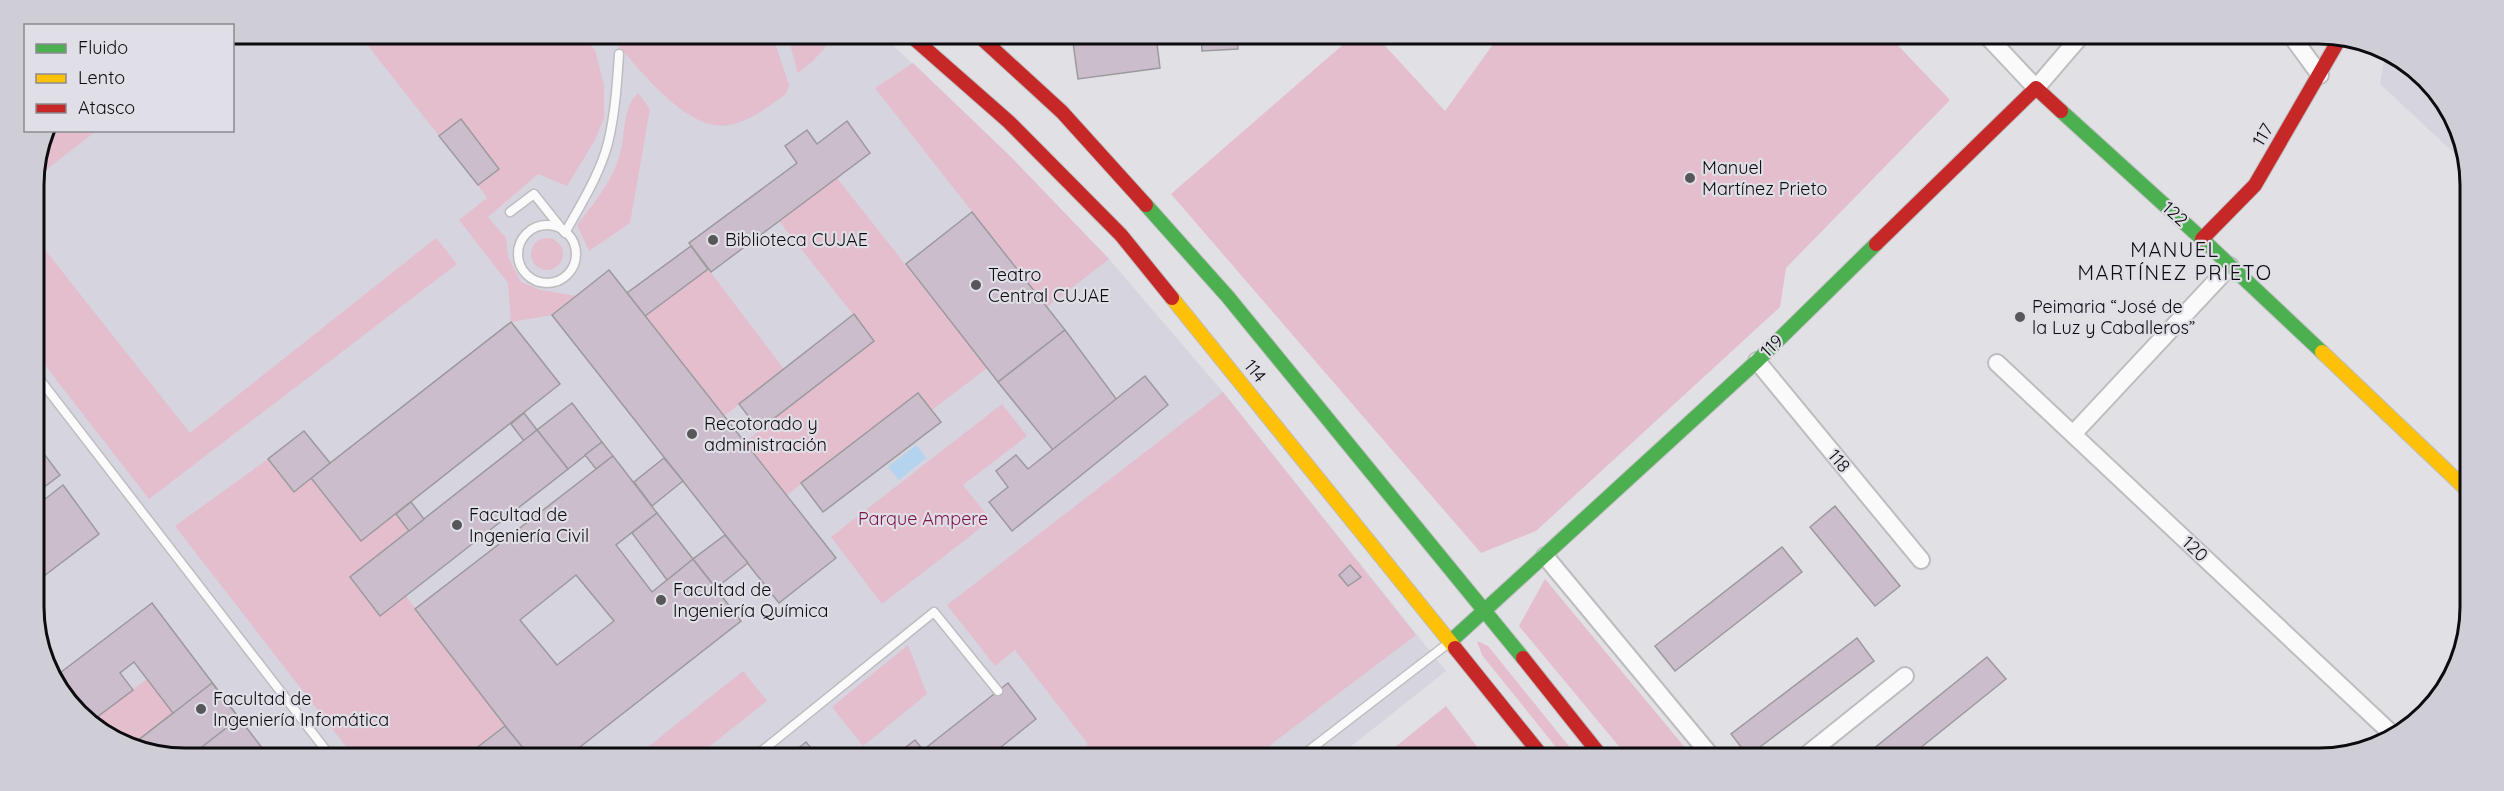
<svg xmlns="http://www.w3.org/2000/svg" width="2504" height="791" viewBox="0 0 2504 791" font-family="Quicksand,sans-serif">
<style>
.built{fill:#d6d4de}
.green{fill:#e4becd}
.water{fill:#b4d3ee}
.building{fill:#cbbdcc;stroke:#9c9a9d;stroke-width:1.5;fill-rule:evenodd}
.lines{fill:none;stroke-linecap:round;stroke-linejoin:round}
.lane-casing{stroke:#bdbdc0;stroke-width:11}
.street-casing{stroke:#bdbdc0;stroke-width:20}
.fast-casing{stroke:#bdbdc0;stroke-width:16}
.slow-casing{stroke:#bdbdc0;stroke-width:16}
.jam-casing{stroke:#bdbdc0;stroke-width:16}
.lane{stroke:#fafafb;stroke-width:8}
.street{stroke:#fafafb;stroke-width:16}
.fast{stroke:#4caf50;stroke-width:14}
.slow{stroke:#ffc107;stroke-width:14}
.jam{stroke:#c62828;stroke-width:14}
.poi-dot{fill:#575659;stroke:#e0dee6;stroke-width:2}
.labels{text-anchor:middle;stroke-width:4.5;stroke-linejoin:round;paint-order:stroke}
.street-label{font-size:18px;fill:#0c0b0e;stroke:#e0dee6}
.poi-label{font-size:18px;fill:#0c0b0e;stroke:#e0dee6;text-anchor:start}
.park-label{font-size:18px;fill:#7c1248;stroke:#e0dee6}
.neighbourhood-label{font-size:20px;letter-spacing:1.5px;fill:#0c0b0e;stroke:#e0dee6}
.rim{fill:none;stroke:#0c0b0e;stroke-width:3}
</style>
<rect width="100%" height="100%" fill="#e1e0e4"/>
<g class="built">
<path d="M233 33 882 35 1012 158 1109 259 1223 392 1446 671 1340 755 145 753 71 707 36 636 33 175 44 131 232 130Z"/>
<path d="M2385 55 2433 84 2468 155V166L2380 84Z"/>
</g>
<g class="green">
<path d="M358 33 580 34 595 50 604 85V118L595 140 567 186 538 174 488 217 506 238 508 256 521 282 541 290 576 296 552 315 511 322 508 283 459 220 487 198 478 185 499 169 461 119 439 136Z"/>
<path d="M608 34H772L789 85 786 94C769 106 751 121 730 125 686 134 635 63 608 34Z"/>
<path d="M787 34 836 35 813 61 798 73Z"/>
<path d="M1353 36H1376L1445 111 1499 36 1890 37 1950 100 1786 268 1780 307 1536 531 1481 553 1171 194Z"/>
<path d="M913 63 1012 158 1109 259 1047 307 875 88Z"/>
<path d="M638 93 650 109 630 223 589 251 577 225C594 203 612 182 620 154 626 134 622 108 638 93Z"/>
<path d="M43 131 44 130 96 131 33 180Z"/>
<path d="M837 178 987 368 932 410 918 393 787 495 745 442 874 341 779 221Z"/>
<path d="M34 236 190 433 436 238 457 264 149 499 34 351Z"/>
<circle cx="547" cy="254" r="16"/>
<path d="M708 269 784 369 724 416 645 316Z"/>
<path d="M1223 392 1416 635 1257 755H1074L1088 744 1015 650 995 666 947 605Z"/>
<path d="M1002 404 1027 436 963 485 991 520 882 604 831 537Z"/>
<path d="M268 459 294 492 311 478 361 541 396 514 409 531 350 577 380 615 406 596 505 726 470 753H351L175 526Z"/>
<path d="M1545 579 1692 756H1627L1519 626Z"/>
<path d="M1477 641 1488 646 1577 756H1563L1482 655Z"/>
<path d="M908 645 927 694 863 746 832 707Z"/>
<path d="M743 671 767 701 700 754H639Z"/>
<path d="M147 679 173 713 132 745 93 720Z"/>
<path d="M1446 706 1484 756H1384Z"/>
</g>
<path class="water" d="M916 445 926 458 899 480 888 467Z"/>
<g class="building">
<path d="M1072 35H1156L1160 68 1078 79Z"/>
<path d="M1201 35 1237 36 1238 49 1202 51Z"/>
<path d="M461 119 499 169 478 185 439 136Z"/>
<path d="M847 121 870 153 711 272 689 243 797 163 785 146 807 130 817 144Z"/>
<path d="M972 212 1065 330 998 382 906 264Z"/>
<path d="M691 246 708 269 645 316 627 293Z"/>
<path d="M609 270 836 558 779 603 552 315Z"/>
<path d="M854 314 874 341 759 430 739 404Z"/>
<path d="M511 322 560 384 361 541 311 478Z"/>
<path d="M1065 330 1117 400 1053 450 998 382Z"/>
<path d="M1145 376 1168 405 1012 531 989 502 1008 487 996 471 1016 455 1028 469Z"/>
<path d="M918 393 941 422 823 512 801 483Z"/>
<path d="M572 403 602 442 568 469 537 430Z"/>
<path d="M524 413 537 430 524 441 511 424Z"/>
<path d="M537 430 568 469 380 616 350 577Z"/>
<path d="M304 431 330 463 294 492 268 459Z"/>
<path d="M35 442 60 475 35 494Z"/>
<path d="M602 442 613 456 596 469 585 455Z"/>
<path d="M613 456 657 513 616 545 652 592 693 559 741 621 571 754H527L415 609ZM576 575 614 621 557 665 520 620Z"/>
<path d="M664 458 683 481 652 506 634 482Z"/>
<path d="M63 485 99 534 36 582 35 507Z"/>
<path d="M411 502 424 519 409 531 396 514Z"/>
<path d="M1835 506 1900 586 1875 606 1810 527Z"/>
<path d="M657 513 693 559 667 580 632 533Z"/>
<path d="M725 535 748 563 716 588 693 559Z"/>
<path d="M1782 547 1802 572 1675 671 1655 646Z"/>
<path d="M1350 565 1361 577 1348 586 1339 575Z"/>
<path d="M152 603 239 718 266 753H145L132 745 173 713 134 662 120 673 133 690 93 720 71 707 56 676Z"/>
<path d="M1857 638 1874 661 1748 756 1731 734Z"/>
<path d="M1987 657 2006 679 1909 757H1869L1867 754Z"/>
<path d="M212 683 239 718 194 753H145L132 745Z"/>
<path d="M1008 683 1036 719 991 755 897 754 915 740 923 750Z"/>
<path d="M505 726 524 749 518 754 470 753Z"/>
<path d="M806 742 816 754H791Z"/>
</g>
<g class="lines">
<g class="lane-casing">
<g id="lane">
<path d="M510 212 534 194 565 233C581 204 600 174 608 143 615 114 617 85 619 54"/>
<circle cx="547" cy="254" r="29"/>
<path d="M34 372 328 753"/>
<path d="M1819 744 1829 757"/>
<path d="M758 754 934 612 998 691"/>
<path d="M1303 755 1446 645"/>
</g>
</g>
<g class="street-casing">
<g id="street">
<path d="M1988 37 2036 88 2079 38"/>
<path d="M2293 38 2320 75"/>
<path d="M1757 361 1921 560"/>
<path d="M1997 363 2392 734"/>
<path d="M2073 434 2230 266"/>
<path d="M1545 556 1711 756"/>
<path d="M1804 757 1905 676"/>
</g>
</g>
<g class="fast-casing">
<g id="fast">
<path d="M2061 111 2202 239 2322 352"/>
<path d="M1146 205 1228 297 1523 658"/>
<path d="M1451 641 1757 361 1876 244"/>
</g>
</g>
<g class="slow-casing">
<g id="slow">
<path d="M1172 298 1455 648"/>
<path d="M2322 352 2467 490"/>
</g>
</g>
<g class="jam-casing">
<g id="jam">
<path d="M910 35 1009 122 1121 235 1172 298"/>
<path d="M978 35 1062 112 1146 205"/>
<path d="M2202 239 2255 185 2340 38"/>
<path d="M1876 244 2036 88 2061 111"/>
<path d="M1455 648 1542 756"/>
<path d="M1523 658 1601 756"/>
</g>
</g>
<use href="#lane" class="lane"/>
<use href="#street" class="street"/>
<use href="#fast" class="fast"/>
<use href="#slow" class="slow"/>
<use href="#jam" class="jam"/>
</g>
<g class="poi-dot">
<circle cx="1690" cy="178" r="6"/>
<circle cx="713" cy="240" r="6"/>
<circle cx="976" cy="285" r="6"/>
<circle cx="2020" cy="317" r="6"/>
<circle cx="692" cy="434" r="6"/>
<circle cx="457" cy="525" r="6"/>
<circle cx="661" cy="600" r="6"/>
<circle cx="201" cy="709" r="6"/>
</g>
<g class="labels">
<g class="street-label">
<text transform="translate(2263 135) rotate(-59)" y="6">117</text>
<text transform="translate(2175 214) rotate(42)" y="6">122</text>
<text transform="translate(1772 346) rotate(-44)" y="6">119</text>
<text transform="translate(1255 371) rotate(51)" y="6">114</text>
<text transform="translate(1839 461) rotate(50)" y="6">118</text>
<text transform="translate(2195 549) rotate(43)" y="6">120</text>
</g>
<g class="poi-label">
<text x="1702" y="174">Manuel<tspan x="1702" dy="21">Martínez Prieto</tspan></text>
<text x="725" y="246">Biblioteca CUJAE</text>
<text x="988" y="281">Teatro<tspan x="988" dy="21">Central CUJAE</tspan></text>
<text x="2032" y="313">Peimaria “José de<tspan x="2032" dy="21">la Luz y Caballeros”</tspan></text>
<text x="704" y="430">Recotorado y<tspan x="704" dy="21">administración</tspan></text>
<text x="469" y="521">Facultad de<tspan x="469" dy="21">Ingeniería Civil</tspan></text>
<text x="673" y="596">Facultad de<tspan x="673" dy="21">Ingeniería Química</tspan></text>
<text x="213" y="705">Facultad de<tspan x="213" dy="21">Ingeniería Infomática</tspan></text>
</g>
<g class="park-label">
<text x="923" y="525">Parque Ampere</text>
</g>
<g class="neighbourhood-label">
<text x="2175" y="257">MANUEL<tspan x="2175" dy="23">MARTÍNEZ PRIETO</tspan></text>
</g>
</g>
<path d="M0 0H2504V791H0ZM185 44H2319A141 141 0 0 1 2460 185V607A141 141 0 0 1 2319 748H185A141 141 0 0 1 44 607V185A141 141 0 0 1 185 44Z" fill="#cfcdd5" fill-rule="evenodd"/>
<path class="rim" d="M185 44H2319A141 141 0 0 1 2460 185V607A141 141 0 0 1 2319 748H185A141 141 0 0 1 44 607V185A141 141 0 0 1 185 44Z"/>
<rect x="24" y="24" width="210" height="108" fill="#e0dee6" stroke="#8b8a90" stroke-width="1.5"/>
<rect x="36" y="44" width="30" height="9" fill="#4caf50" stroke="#8b8a90" stroke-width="1.5"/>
<text x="78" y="54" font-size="18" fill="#0c0b0e">Fluido</text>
<rect x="36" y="74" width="30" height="9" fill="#ffc107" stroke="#8b8a90" stroke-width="1.5"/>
<text x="78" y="84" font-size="18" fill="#0c0b0e">Lento</text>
<rect x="36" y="104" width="30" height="9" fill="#c62828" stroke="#8b8a90" stroke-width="1.5"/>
<text x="78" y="114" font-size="18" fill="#0c0b0e">Atasco</text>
</svg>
